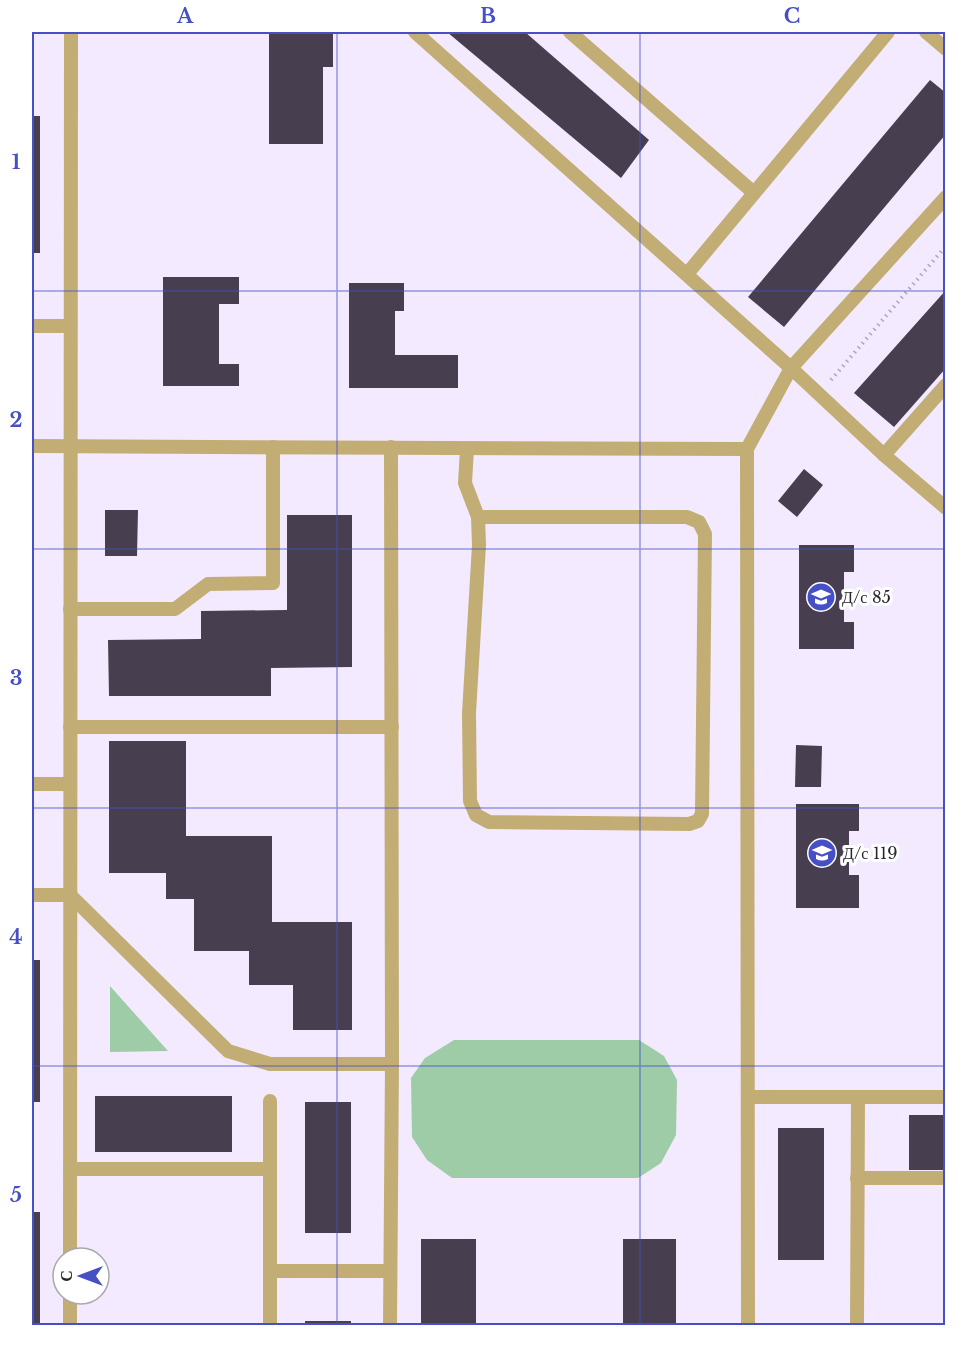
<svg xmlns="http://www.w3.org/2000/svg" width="977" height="1357" viewBox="0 0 977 1357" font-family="'Libre Baskerville',serif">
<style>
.green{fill:#9dcca6}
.building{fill:#473f4f}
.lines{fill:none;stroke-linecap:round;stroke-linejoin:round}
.path{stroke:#afa7b8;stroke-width:4;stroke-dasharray:1.5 4.5;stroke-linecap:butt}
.lane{stroke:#c2ae75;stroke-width:14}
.grid{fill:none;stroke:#464fc4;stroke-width:1.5;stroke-opacity:0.55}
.labels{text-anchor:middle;stroke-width:6;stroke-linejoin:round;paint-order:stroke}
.poi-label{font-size:16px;fill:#29252d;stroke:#fff;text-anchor:start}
.neatline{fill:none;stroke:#464fc4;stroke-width:2}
.grid-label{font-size:20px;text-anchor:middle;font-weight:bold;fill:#464fc4}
</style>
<rect width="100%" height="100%" fill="#f4eaff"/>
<g class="green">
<path d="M110 986 168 1051 110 1052Z"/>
<path d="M454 1040H639L664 1056 677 1080 676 1135 661 1163 638 1178H452L427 1160 412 1137 411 1078 425 1058Z"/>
</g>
<g class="building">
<path d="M269 32H333V67H323V144H269Z"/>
<path d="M447 32H525L649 140 621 178Z"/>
<path d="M930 80 946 93V134L784 327 748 297Z"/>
<rect x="32" y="116" width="8" height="137"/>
<path d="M163 277H239V304H219V364H239V386H163Z"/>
<path d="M349 283H404V311H395V355H458V388H349Z"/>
<path d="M946 290V368L894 427 854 393Z"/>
<path d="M804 469 823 485 797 517 778 501Z"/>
<path d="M105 510H138L137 556H105Z"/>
<path d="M287 515H352V667L271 668V696H109L108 640 201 639V611L287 610Z"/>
<path d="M799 545H854V572H844V622H854V649H799Z"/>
<path d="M109 741H186V836H272V922H352V1030H293V985H249V951H194V899H166V873H109Z"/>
<path d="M796 745 822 746 821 787H795Z"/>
<path d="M796 804H859V831H849V875H859V908H796Z"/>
<rect x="32" y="960" width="8" height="142"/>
<rect x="95" y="1096" width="137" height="56"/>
<rect x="305" y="1102" width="46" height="131"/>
<rect x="909" y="1115" width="37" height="55"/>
<rect x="778" y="1128" width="46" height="132"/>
<rect x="32" y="1212" width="8" height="114"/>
<rect x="421" y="1239" width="55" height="87"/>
<rect x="623" y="1239" width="53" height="87"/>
<rect x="305" y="1321" width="46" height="5"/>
</g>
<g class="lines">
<path class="path" d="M831 380 946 246"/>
<g class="lane">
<path d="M415 32 791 368 884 455 946 508"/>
<path d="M570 32 754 193"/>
<path d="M926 32 946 49"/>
<path d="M687 274 888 32"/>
<path d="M32 326H70"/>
<path d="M32 446C270 447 509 449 747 449"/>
<path d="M391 447 392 1064"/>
<path d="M467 449 465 483 478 517 479 545 469 713 470 801 476 815 489 822 689 824 698 821 702 814 705 534 699 522 687 517H478"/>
<path d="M884 455 946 385"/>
<path d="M70 609H175L208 584 273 583V447"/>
<path d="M70 727H392"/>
<path d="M32 784H70"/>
<path d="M32 895H70L228 1051 270 1064H392L390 1326"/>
<path d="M748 1097H946"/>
<path d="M70 1169H270V1326"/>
<path d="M270 1169V1101"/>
<path d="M857 1178H946"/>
<path d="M70 1258 71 32"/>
<path d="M270 1271H390"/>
<path d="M70 1326V1294"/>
<path d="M748 1326 747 449 791 368 946 197"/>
<path d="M857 1326 858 1097"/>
</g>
</g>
<path class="grid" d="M337 32V1326M640 32V1326M32 291H946M32 549H946M32 808H946M32 1066H946"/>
<defs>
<g id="school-disc" transform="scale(1.5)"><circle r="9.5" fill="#464fc4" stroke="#fff"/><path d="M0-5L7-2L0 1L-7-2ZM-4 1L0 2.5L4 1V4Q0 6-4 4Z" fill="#fff"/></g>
</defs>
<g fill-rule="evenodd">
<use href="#school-disc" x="821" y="597"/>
<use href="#school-disc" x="822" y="853"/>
</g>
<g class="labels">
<g class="poi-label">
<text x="842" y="603">Д/с 85</text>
<text x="843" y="859">Д/с 119</text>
</g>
</g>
<rect width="977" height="1357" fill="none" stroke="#ffffff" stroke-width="66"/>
<g transform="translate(81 1276) rotate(270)"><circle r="28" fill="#ffffff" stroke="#a9a8ab" stroke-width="1.5"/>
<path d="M0-4.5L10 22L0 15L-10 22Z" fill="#464fc4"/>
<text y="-9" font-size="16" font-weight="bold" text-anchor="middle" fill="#29252d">С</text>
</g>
<rect x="33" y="33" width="911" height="1291" class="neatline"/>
<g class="grid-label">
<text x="185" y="23">A</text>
<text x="488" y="23">B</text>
<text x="792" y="23">C</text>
<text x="16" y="169">1</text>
<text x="16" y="427">2</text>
<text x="16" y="685">3</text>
<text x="16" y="944">4</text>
<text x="16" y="1202">5</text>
</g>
</svg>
